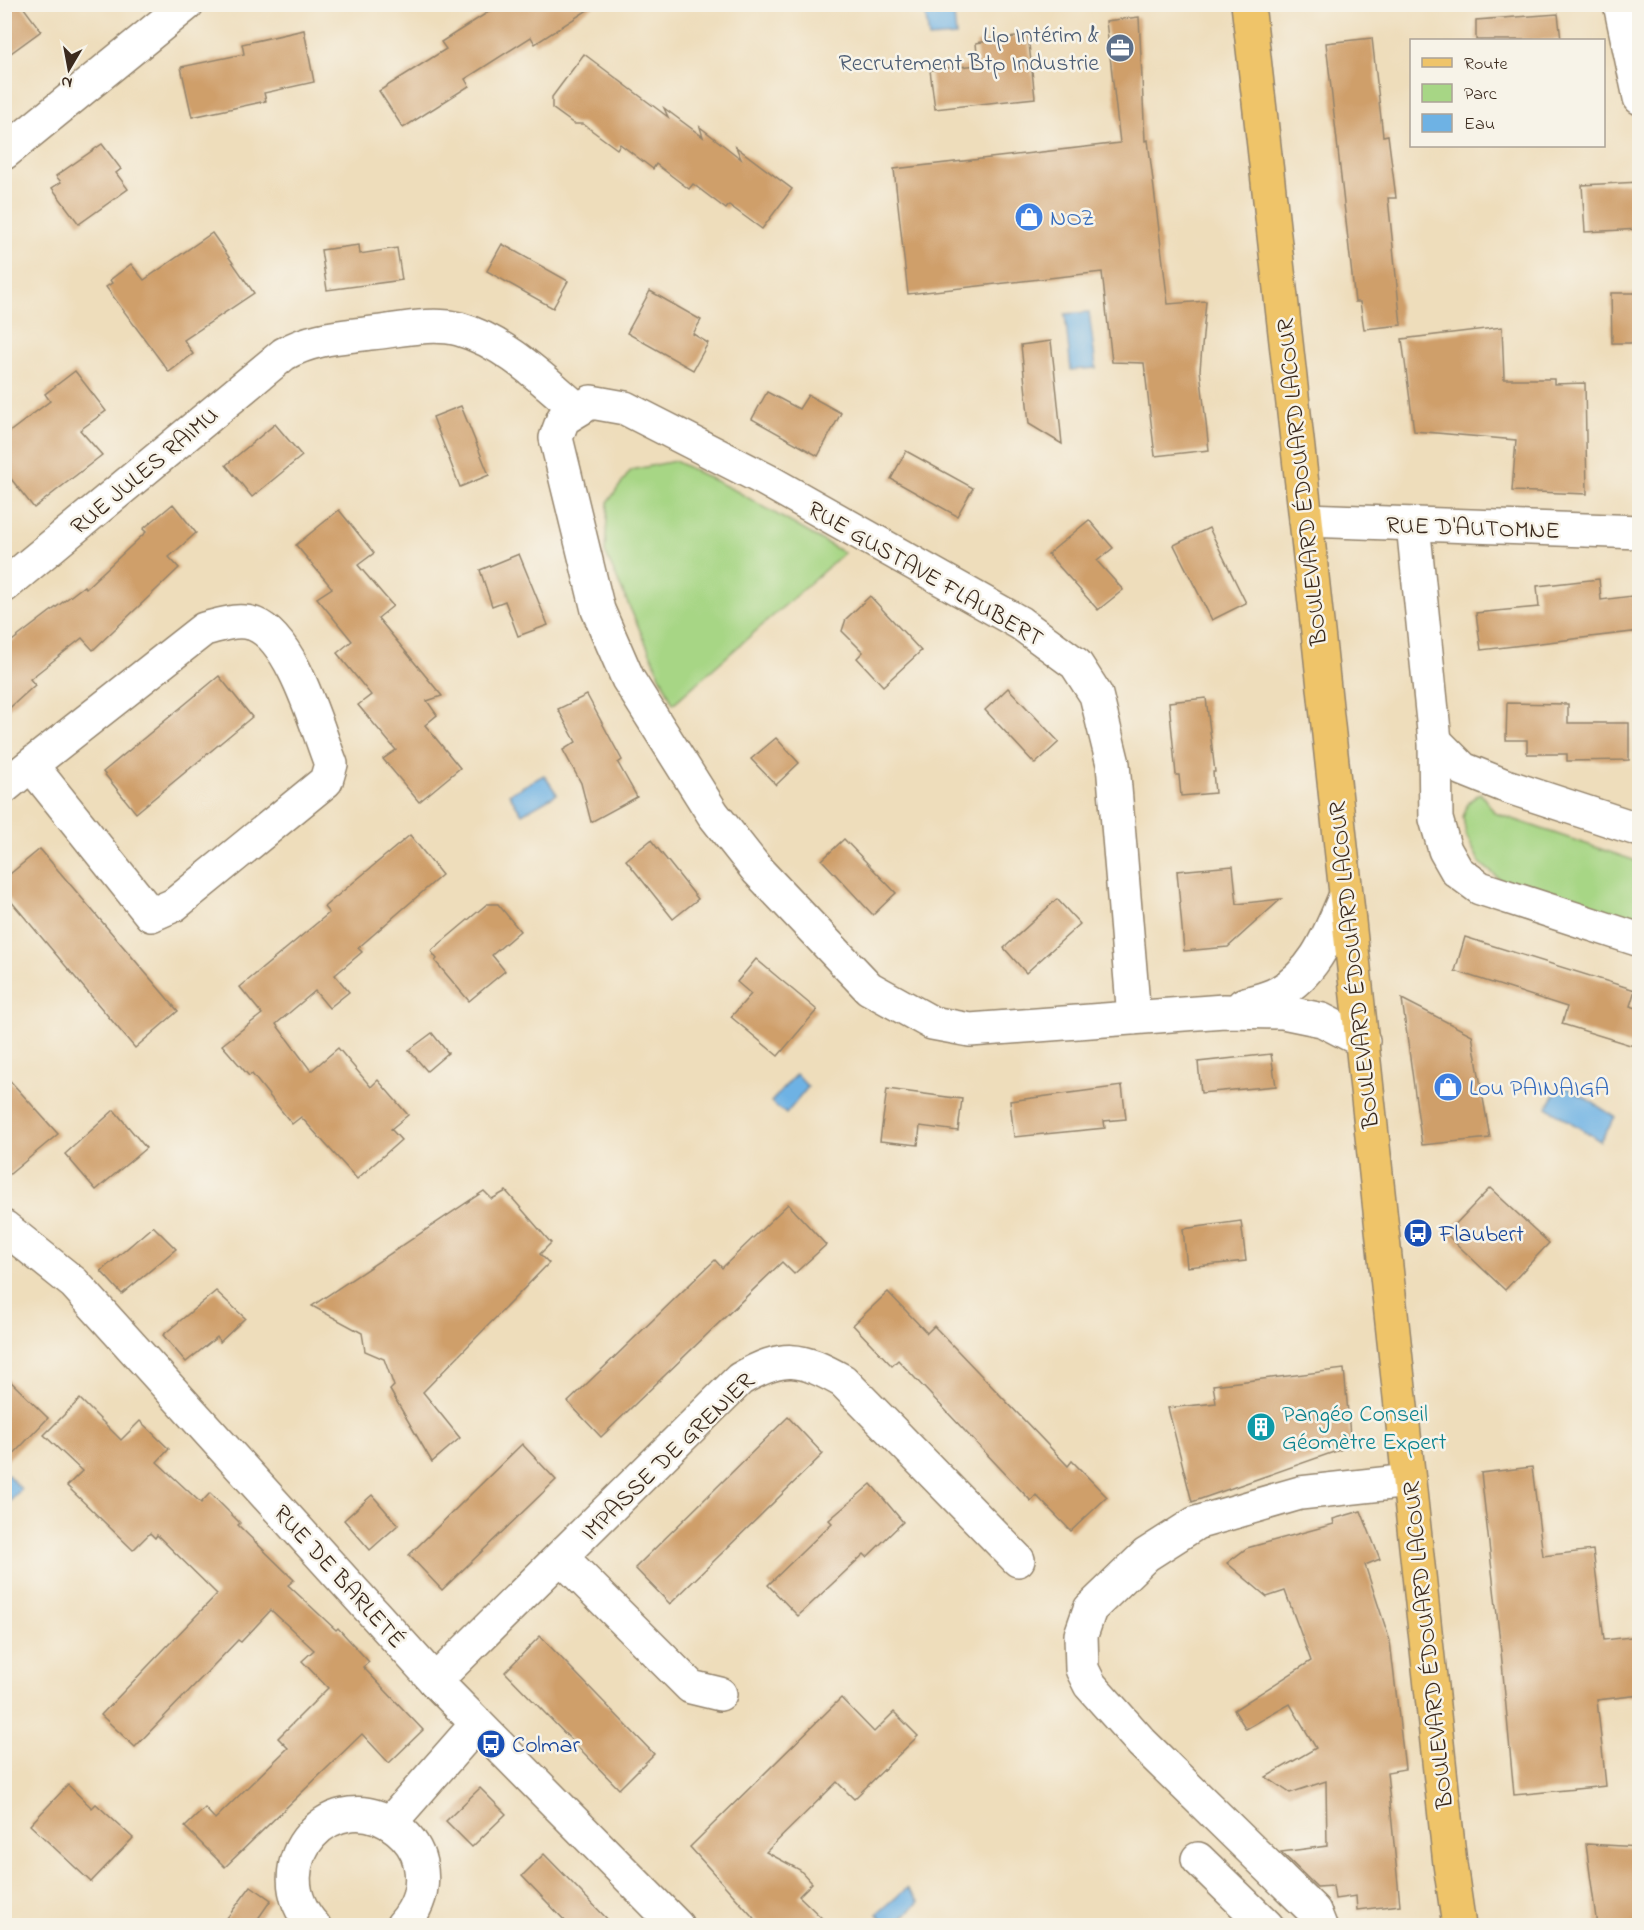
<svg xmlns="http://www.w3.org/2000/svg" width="1644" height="1930" viewBox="0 0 1644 1930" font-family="'Indie Flower',sans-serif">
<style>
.green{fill:#a7d685;stroke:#718052;stroke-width:1.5}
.water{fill:#6eb2e4;stroke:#546e81;stroke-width:1.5}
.building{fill:#cf9f6a}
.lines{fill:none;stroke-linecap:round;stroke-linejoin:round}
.minor-casing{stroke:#94846c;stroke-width:36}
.major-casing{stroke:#94846c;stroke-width:36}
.minor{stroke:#fff;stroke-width:33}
.major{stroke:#efc469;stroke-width:33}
.labels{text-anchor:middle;stroke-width:5;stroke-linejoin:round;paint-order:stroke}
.service-label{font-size:24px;fill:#4e5e75;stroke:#f7f3e8;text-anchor:end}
.shop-label{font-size:24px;fill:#366cbe;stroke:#f7f3e8;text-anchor:start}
.street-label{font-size:24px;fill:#3b2a1e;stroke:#f7f3e8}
.transit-label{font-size:24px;fill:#164399;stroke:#f7f3e8;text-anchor:start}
.culture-label{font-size:24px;fill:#0d838f;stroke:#f7f3e8;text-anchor:start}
</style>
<rect width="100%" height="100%" fill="#f7f3e8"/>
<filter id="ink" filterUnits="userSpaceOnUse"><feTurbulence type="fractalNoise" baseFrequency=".0167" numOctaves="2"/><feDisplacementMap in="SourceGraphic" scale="12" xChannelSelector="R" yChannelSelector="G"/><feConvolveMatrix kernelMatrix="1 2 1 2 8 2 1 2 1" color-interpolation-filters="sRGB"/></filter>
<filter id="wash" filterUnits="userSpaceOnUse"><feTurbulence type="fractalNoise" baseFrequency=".008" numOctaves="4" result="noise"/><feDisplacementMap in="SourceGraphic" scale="24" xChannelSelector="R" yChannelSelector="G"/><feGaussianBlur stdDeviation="1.35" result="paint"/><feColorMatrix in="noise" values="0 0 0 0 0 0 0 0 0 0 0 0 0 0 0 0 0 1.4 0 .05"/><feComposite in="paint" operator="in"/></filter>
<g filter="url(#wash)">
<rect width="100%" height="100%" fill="#edb"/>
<g class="green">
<path d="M675 461 738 492 844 553 673 704 605 552 608 502 631 470Z"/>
<path d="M1480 793 1495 813 1639 862V927L1507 885 1480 863 1466 835 1463 817 1468 803Z"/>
</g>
<g class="water">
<path d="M924 5H953L956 36 929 38Z"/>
<path d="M1089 312 1096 368 1071 370 1065 314Z"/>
<path d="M544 775 557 794 522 814 509 794Z"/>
<path d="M796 1074 808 1087 786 1114 771 1102Z"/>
<path d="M1562 1083 1615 1117 1600 1141 1547 1107Z"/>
<path d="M7 1474 21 1489 5 1507V1476Z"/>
<path d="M907 1888 919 1902 895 1925H887L877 1914Z"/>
</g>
<g id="blocks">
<g class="building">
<path d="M4 4H21L41 31 4 58Z"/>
<path d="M501 4H597L535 44 531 37 465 79 469 86 403 128 379 91 446 49 441 42Z"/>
<path d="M1558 14 1561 40H1476V20Z"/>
<path d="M1139 17 1145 141 1148 140 1168 304 1206 301 1200 370 1209 450 1155 456 1144 363 1112 362 1102 272 908 294 894 169 1120 143 1106 21Z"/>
<path d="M304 30 314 82 264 93 266 101 192 117 181 67 244 54 242 44Z"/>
<path d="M1028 35 1035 98 935 109 930 70 978 65 976 43Z"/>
<path d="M1372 38 1383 136 1388 135 1396 198H1388L1401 325 1364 329 1360 302H1355L1326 43Z"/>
<path d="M584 54 668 117 664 108 703 137 700 127 741 159 736 147 792 189 762 229 729 205 726 209 693 184 689 189 656 164 653 169 620 144 617 149 583 124H574L552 108V97Z"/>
<path d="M102 144 121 169 116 173 128 189 79 224 52 188 61 182 56 176Z"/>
<path d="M1640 182V229L1585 232 1582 185Z"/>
<path d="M212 233 254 293 184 340 193 354 169 372 106 287 112 283 110 280 131 264 144 280Z"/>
<path d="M502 244 568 281 553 308 487 271Z"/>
<path d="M359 245 360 254 397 248 402 280 327 290 321 250Z"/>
<path d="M650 291 701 320 693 334 708 343 693 370 627 333Z"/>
<path d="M1611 293H1640V343H1612Z"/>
<path d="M1502 327 1504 379H1554V384L1585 383 1587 494 1512 491 1516 440 1414 431 1402 339Z"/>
<path d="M1051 341 1057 394 1062 444 1029 424 1021 345Z"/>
<path d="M75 371 106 411 80 430 102 455 34 508 4 470V436L50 401 45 394Z"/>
<path d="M767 392 799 409 808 395 841 413 818 456 752 419Z"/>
<path d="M461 406 489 475 460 487 433 417Z"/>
<path d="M275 424 302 456 252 497 226 465Z"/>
<path d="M906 451 973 488 957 516 891 479Z"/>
<path d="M173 504 196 533 169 557 179 568 93 650 82 638 30 679 35 685 4 713V647L84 586 86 588 146 532 143 529Z"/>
<path d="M339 510 374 553 358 565 393 606 378 618 442 696 427 701 437 715 425 725 460 768 419 802 383 759 396 750 358 705 371 695 337 653 352 641 317 598 332 588 296 545Z"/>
<path d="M1089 520 1113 548 1097 561 1123 590 1098 610 1048 554Z"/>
<path d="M1209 528 1246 603 1212 620 1174 545Z"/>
<path d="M519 554 548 625 518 636 505 601 492 606 480 570Z"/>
<path d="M1599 579 1601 600 1640 595V631L1481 650 1476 613 1539 607 1537 586Z"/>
<path d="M870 596 921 651 883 686 857 658 863 652 842 631 846 619Z"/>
<path d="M219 676 252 717 136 813 103 772Z"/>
<path d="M1008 688 1059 742 1035 764 985 710Z"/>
<path d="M587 695 622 760 618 763 637 797 591 822 581 783 563 750 576 742 558 709Z"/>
<path d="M1206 698 1215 772H1213L1215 793 1181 796 1179 775H1176L1169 702Z"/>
<path d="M1507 703 1568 704V723H1629V760L1567 761V754H1527V740H1506Z"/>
<path d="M776 738 799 763 776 785 751 759Z"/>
<path d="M410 835 442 875 358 948 362 952 335 975 349 992 329 1008 315 991 276 1024 311 1071 338 1048 371 1087 378 1080 408 1115 391 1129 401 1140 357 1179 301 1117 292 1124 252 1074 249 1076 222 1045 262 1014 240 987 329 913 324 907Z"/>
<path d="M844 839 896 893 873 915 822 860Z"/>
<path d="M651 840 698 899 673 919 626 860Z"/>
<path d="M40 849 178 1011 135 1048 4 893V879Z"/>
<path d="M1233 866 1237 904 1281 899 1228 947 1184 951 1177 871Z"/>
<path d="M1057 899 1080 924 1026 973 1004 948Z"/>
<path d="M487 904H498L520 931 492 955 505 971 469 1001 435 961 437 959 431 951Z"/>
<path d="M1465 937 1635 990 1630 1006 1640 1009V1048L1562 1024 1567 1007 1455 971Z"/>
<path d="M756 959 817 1010 778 1056 731 1017 751 994 737 982Z"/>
<path d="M1402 999 1472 1035 1490 1138 1422 1145Z"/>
<path d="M432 1033 448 1053 427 1071 409 1050Z"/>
<path d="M1271 1054 1276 1086 1201 1093 1198 1062Z"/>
<path d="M4 1074 58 1134 4 1179Z"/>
<path d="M1122 1086 1126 1119 1104 1121 1105 1128 1014 1137 1010 1101Z"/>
<path d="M887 1089 962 1099 958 1131 920 1126 918 1145 880 1141Z"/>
<path d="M114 1110 146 1148 96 1190 65 1154Z"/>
<path d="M1490 1188 1549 1243 1505 1290 1446 1234Z"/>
<path d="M484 1191 492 1199 506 1191 551 1243 540 1254 549 1263 423 1392 460 1438 432 1462 390 1390 394 1386 384 1359 365 1351 362 1333 312 1306Z"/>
<path d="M788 1204 826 1245 794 1274 782 1262 601 1437 568 1402 715 1260 722 1268Z"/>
<path d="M1241 1221 1246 1261 1187 1267 1183 1229Z"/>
<path d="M153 1226 176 1249 122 1294 101 1271Z"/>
<path d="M216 1291 245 1318 220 1342 217 1337 186 1362 163 1335Z"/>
<path d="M888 1292 927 1333 934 1326 1068 1466 1072 1461 1107 1497 1071 1531 1036 1495 1031 1501 898 1360 892 1366 853 1325Z"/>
<path d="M1344 1369 1351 1446 1192 1502 1168 1408 1216 1403 1213 1385Z"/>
<path d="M4 1375 48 1418 4 1464Z"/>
<path d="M80 1399 121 1440 140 1421 169 1449 157 1462 201 1503 210 1493 240 1523 238 1525 294 1580 288 1585 336 1630 338 1628 369 1662 363 1667 423 1730 389 1763 362 1734 225 1867 185 1827 205 1808 215 1819 288 1748 278 1738 328 1688 302 1661 314 1650 271 1610 241 1642 238 1640 135 1747 101 1715 217 1594 157 1535 155 1538 150 1533 133 1550 67 1486 82 1471 44 1435Z"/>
<path d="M788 1417 823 1454 670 1604 635 1568Z"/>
<path d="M522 1444 556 1480 442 1590 409 1555Z"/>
<path d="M1532 1467 1543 1556 1593 1550 1604 1640 1640 1636V1695L1597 1700 1606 1786 1514 1795 1501 1651 1481 1473Z"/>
<path d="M871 1484 903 1522 867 1557 864 1554 798 1616 768 1585 832 1523 829 1520Z"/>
<path d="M372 1495 398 1525 370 1550 344 1520Z"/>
<path d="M1361 1511 1380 1559 1365 1565 1390 1641 1405 1769 1387 1772 1400 1905 1357 1910 1356 1896 1335 1899 1333 1886 1317 1887 1281 1852 1327 1846 1326 1781 1290 1793 1266 1777 1316 1748 1290 1704 1246 1729 1234 1710 1311 1661 1285 1591 1267 1597 1227 1563 1247 1548 1334 1524 1333 1519Z"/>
<path d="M540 1636 654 1754 619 1789 505 1672Z"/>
<path d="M841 1698 874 1732 894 1712 918 1736 854 1799 837 1782 766 1852 800 1870 812 1883 799 1896 830 1926H761L690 1847Z"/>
<path d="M68 1785 92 1808 96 1804 133 1838 91 1882 30 1825Z"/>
<path d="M480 1788 506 1814 472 1847 446 1821Z"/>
<path d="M1586 1844 1640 1847V1926H1597Z"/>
<path d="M544 1854 614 1926H570L522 1876Z"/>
<path d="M251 1886 271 1900 253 1926H221Z"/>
</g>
</g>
</g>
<g filter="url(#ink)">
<use href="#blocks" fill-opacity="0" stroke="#94846c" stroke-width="1.5"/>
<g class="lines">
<g class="minor-casing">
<g id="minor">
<path d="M1620 4 1640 98"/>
<path d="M4 153 187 4"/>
<path d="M1306 520 1640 532"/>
<path d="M1413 524 1435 741 1436 819 1445 850 1457 871 1480 888 1640 940"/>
<path d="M4 586 284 354C312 338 341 337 372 333 400 330 432 322 459 329 505 342 542 379 577 409"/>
<path d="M1435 741 1463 769 1503 785 1640 830"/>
<path d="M4 787 31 765 204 629C221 625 237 618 254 624 293 639 316 726 331 764L326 781 174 905 151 915 31 765"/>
<path d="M1243 1005C1254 1001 1268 999 1278 993 1317 971 1329 934 1346 895"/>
<path d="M1134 1018 1113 764 1096 695 1076 664 1020 623 766 480 625 408 591 402 563 419 556 438 598 610 628 679 713 814 758 871 869 988 932 1023 970 1030 1224 1011 1283 1012 1322 1020 1363 1041"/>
<path d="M4 1227 74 1283 435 1681 677 1926"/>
<path d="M562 1558 691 1687 720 1694"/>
<path d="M435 1681 740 1379C784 1354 800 1357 843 1381L1018 1560"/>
<path d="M390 1823 477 1724"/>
<path d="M1198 1859 1267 1926"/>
<path d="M314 1926C257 1864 335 1778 398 1829 409 1838 417 1849 420 1863 425 1887 419 1907 402 1926"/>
<path d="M1320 1926 1314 1911 1142 1743 1090 1685 1082 1669 1081 1635 1090 1609 1146 1555 1196 1523 1300 1493 1409 1481"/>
</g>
</g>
<g class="major-casing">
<path id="major" d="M1248 4 1306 520 1450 1864 1459 1926"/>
</g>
<use href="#minor" class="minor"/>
<use href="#major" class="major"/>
</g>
</g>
<defs>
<g id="office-disc" transform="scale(1.5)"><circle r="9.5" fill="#5c6f8a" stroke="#f7f3e8"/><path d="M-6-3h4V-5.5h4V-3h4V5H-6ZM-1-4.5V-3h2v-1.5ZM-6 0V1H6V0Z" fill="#fff"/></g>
<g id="shop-disc" transform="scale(1.5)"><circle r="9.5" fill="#3f7fe0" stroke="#f7f3e8"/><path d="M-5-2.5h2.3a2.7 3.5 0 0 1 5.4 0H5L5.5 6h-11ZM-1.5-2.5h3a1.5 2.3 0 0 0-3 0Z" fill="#fff"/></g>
<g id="bus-disc" transform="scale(1.5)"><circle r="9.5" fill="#1a4fb4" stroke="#f7f3e8"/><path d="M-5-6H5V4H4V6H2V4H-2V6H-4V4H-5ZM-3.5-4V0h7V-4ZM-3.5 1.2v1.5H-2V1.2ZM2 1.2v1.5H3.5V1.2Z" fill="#fff"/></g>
<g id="building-disc" transform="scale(1.5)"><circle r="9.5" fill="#0f9aa8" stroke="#f7f3e8"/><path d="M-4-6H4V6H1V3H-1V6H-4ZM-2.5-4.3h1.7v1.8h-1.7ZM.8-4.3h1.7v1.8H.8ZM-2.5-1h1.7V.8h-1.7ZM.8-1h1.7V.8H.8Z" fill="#fff"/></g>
</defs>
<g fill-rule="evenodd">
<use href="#office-disc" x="1120" y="48"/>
<use href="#shop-disc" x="1029" y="217"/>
<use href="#shop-disc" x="1448" y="1087"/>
<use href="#bus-disc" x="1418" y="1233"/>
<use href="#building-disc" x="1261" y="1427"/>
<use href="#bus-disc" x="491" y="1744"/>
</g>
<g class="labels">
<g class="service-label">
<text x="1099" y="42">Lip Intérim &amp;<tspan x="1099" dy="28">Recrutement Btp Industrie</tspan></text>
</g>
<g class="shop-label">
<text x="1050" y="225">NOZ</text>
<text x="1469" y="1095">Lou PAINAIGA</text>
</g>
<g class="street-label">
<text transform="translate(144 470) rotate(-40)" y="8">RUE JULES RAIMU</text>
<text transform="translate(1301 482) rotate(-96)" y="8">BOULEVARD ÉDOUARD LACOUR</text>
<text transform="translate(1473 527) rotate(2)" y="8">RUE D'AUTOMNE</text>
<text transform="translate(926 573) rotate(30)" y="8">RUE GUSTAVE FLAUBERT</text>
<text transform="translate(1353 965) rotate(-96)" y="8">BOULEVARD ÉDOUARD LACOUR</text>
<text transform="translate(667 1456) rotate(-44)" y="8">IMPASSE DE GRENIER</text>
<text transform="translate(340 1576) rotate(48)" y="8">RUE DE BARLETÉ</text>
<text transform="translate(1427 1645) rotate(-96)" y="8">BOULEVARD ÉDOUARD LACOUR</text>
</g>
<g class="transit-label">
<text x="1439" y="1241">Flaubert</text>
<text x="512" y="1752">Colmar</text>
</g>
<g class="culture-label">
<text x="1282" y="1421">Pangéo Conseil<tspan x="1282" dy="28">Géomètre Expert</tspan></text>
</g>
</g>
<rect width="1644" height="1930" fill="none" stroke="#f7f3e8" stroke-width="24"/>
<rect x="1410" y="39" width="195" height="108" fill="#f7f3e8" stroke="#aca397" stroke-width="1.5"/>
<rect x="1422" y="58" width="30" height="9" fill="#efc469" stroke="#aca397" stroke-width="1.5"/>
<text x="1464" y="69" font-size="18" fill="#3b2a1e">Route</text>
<rect x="1422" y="84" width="30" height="18" fill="#a7d685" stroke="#aca397" stroke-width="1.5"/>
<text x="1464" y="99" font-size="18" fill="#3b2a1e">Parc</text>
<rect x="1422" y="114" width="30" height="18" fill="#6eb2e4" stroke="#aca397" stroke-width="1.5"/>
<text x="1464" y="129" font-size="18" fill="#3b2a1e">Eau</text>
<g transform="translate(69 69) rotate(190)" stroke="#f7f3e8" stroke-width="4.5" paint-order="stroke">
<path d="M0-4.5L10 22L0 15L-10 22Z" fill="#3b2a1e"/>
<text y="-9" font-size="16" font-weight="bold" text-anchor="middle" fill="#3b2a1e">N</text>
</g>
</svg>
